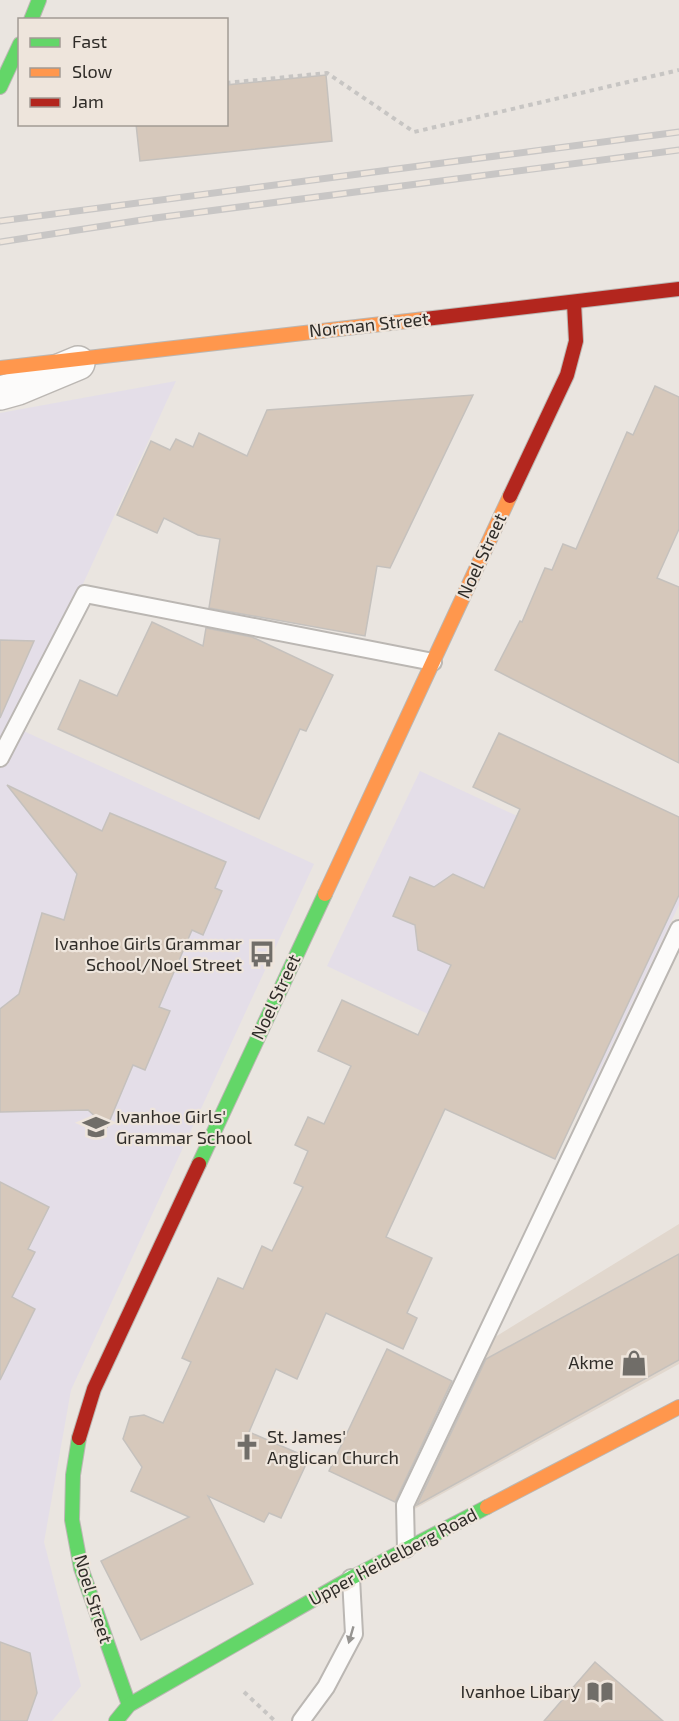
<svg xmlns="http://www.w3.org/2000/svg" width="679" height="1721" viewBox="0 0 679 1721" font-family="'Exo 2',sans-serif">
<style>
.built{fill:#e1d7cd}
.education{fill:#e4dee8}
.building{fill:#d6c8bb;stroke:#c5c1bd;stroke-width:1.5}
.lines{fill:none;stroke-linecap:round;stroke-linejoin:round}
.lane-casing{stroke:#bbb7b3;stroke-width:20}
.street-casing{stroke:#bbb7b3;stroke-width:36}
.fast-casing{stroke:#bbb7b3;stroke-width:16}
.slow-casing{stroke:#bbb7b3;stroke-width:16}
.jam-casing{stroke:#bbb7b3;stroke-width:16}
.path{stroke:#c7c5c3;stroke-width:4;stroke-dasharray:4.5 4.5;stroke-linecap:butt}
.lane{stroke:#fcfbfa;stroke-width:16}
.street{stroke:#fcfbfa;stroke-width:33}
.fast{stroke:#63d668;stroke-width:14}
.slow{stroke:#ff974d;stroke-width:14}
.jam{stroke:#b3261e;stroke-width:14}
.rail-casing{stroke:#c8c6c5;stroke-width:7}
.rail{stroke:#eee5dc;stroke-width:4.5;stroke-dasharray:14;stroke-linecap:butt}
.oneway{fill:#969491}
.labels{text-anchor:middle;stroke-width:4.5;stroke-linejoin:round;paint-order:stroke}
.street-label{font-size:18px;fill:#2f2c28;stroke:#eee5dc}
.poi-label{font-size:18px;fill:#2f2c28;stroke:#eee5dc;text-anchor:end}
</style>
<rect width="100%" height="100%" fill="#eae5e0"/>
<path class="built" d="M679 1224V1364L409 1512 487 1342Z"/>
<g class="education">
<path d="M176 381 17 728 314 864 71 1390 44 1542 81 1686 52 1721H0V413Z"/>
<path d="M420 771 679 891V905L590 1091 327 966Z"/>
</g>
<g class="building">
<path d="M326 75 332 141 140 161 136 124H226V85Z"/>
<path d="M655 386 679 397V529L657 578 679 587V763L495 670 520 621 522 622 545 568 552 570 563 544 576 549 627 432 633 435Z"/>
<path d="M473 395 390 568 377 566 365 636 209 608 220 539 198 535 164 518 157 533 117 515 151 441 170 450 176 439 193 447 199 433 247 456 267 410Z"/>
<path d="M152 622 203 646 206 628 252 637 333 675 306 731 300 729 259 819 58 729 80 680 117 696Z"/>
<path d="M0 640 34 641 0 718Z"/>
<path d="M499 733 679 817V895L555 1159 445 1109 386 1237 432 1258 407 1313 417 1318 403 1349 326 1313 297 1379 276 1369 249 1432 309 1458 281 1518 269 1513 264 1522 208 1496 253 1584 141 1640 101 1561 189 1517 131 1491 142 1467 123 1439 130 1417 144 1415 163 1423 191 1362 182 1358 218 1278 243 1289 262 1246 272 1251 303 1187 294 1183 308 1151 295 1145 308 1117 324 1124 351 1066 318 1051 342 1000 418 1035 451 965 418 950 415 925 393 916 410 877 434 887 453 874 484 888 520 809 473 787Z"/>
<path d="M7 785 102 831 110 813 226 862 215 888 222 891 203 935 192 930 159 1007 170 1011 145 1070 133 1065 107 1127 88 1110 0 1112V1009L19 994 42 913 64 920 77 874Z"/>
<path d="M0 1182 49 1207 28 1249 35 1252 12 1297 35 1309 0 1380Z"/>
<path d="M679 1254V1360L417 1505 486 1359Z"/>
<path d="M387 1349 452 1381 395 1502 329 1471Z"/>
<path d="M0 1642 30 1653 37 1693 27 1721H0Z"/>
<path d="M595 1662 663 1721H544Z"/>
</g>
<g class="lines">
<g class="lane-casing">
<g id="lane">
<path d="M0 758 85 594 433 662"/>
<path d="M406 1549 405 1505 679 929"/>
<path d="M301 1721 326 1687 354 1634 351 1578"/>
</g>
</g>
<g class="street-casing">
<path id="street" d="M0 393 18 388 78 363"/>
</g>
<g class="fast-casing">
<g id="fast">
<path d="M31 20 39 0"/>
<path d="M0 87 20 44"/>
<path d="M199 1164 325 894"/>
<path d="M79 1438 73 1475 72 1520 81 1568 129 1705"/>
<path d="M116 1721 129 1705 351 1578 487 1507"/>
</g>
</g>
<g class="slow-casing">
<g id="slow">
<path d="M0 368 425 319"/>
<path d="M325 894 510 496"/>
<path d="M487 1507 679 1407"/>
</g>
</g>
<g class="jam-casing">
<g id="jam">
<path d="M425 319 679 289"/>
<path d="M510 496 567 375 576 341 574 303"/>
<path d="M79 1438 94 1389 199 1164"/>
</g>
</g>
<g class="path">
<path d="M226 83 327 73 414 132 679 70"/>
<path d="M244 1692 275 1721"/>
</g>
<use href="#lane" class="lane"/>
<use href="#street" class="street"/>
<use href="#fast" class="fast"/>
<use href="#slow" class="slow"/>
<use href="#jam" class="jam"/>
<g class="rail-casing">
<g id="rail">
<path d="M0 221 679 132"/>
<path d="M0 242 155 218 679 150"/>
</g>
</g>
<use href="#rail" class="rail"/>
</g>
<defs><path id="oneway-solid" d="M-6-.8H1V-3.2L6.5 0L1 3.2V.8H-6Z" transform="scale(1.5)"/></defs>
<use class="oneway" href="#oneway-solid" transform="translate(351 1635) rotate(106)"/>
<defs>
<g id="bus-bare" transform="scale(2.07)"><path d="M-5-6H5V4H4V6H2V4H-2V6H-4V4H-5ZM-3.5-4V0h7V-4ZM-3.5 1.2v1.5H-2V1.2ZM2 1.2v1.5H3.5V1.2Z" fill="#706d68" stroke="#eee5dc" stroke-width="2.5" paint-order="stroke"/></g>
<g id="school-bare" transform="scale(2.07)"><path d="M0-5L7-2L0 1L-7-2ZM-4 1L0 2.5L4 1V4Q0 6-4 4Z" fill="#706d68" stroke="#eee5dc" stroke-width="2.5" paint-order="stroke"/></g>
<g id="shop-bare" transform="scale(2.07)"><path d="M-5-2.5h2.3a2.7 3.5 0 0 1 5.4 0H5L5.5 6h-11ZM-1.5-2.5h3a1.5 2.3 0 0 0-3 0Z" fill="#706d68" stroke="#eee5dc" stroke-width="2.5" paint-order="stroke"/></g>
<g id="church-bare" transform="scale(2.07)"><path d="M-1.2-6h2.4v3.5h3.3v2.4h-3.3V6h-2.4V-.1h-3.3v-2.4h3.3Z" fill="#706d68" stroke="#eee5dc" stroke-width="2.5" paint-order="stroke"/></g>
<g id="library-bare" transform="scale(2.07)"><path d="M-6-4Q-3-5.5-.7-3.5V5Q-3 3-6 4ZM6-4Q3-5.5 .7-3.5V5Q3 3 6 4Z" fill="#706d68" stroke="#eee5dc" stroke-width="2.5" paint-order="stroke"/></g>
</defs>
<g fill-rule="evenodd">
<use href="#bus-bare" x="262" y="954"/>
<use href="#school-bare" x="96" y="1127"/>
<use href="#shop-bare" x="634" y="1363"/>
<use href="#church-bare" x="247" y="1447"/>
<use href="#library-bare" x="600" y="1692"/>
</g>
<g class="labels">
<g class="street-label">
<text transform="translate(369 325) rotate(-6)" y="6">Norman Street</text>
<text transform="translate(482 556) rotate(-65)" y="6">Noel Street</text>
<text transform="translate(276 997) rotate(-65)" y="6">Noel Street</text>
<text transform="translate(393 1557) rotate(-28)" y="6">Upper Heidelberg Road</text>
<text transform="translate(93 1599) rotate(73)" y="6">Noel Street</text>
</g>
<g class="poi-label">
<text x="242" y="950">Ivanhoe Girls Grammar<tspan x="242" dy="21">School/Noel Street</tspan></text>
<text x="116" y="1123" text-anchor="start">Ivanhoe Girls'<tspan x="116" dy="21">Grammar School</tspan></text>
<text x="614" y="1369">Akme</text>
<text x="267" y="1443" text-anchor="start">St. James'<tspan x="267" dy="21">Anglican Church</tspan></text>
<text x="580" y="1698">Ivanhoe Libary</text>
</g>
</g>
<rect x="18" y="18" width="210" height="108" fill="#eee5dc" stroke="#a29b94" stroke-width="1.5"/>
<rect x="30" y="38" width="30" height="9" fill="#63d668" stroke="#a29b94" stroke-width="1.5"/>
<text x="72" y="48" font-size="18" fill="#2f2c28">Fast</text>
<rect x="30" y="68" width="30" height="9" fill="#ff974d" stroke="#a29b94" stroke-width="1.5"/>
<text x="72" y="78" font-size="18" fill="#2f2c28">Slow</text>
<rect x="30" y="98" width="30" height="9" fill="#b3261e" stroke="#a29b94" stroke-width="1.5"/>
<text x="72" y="108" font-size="18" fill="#2f2c28">Jam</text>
</svg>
